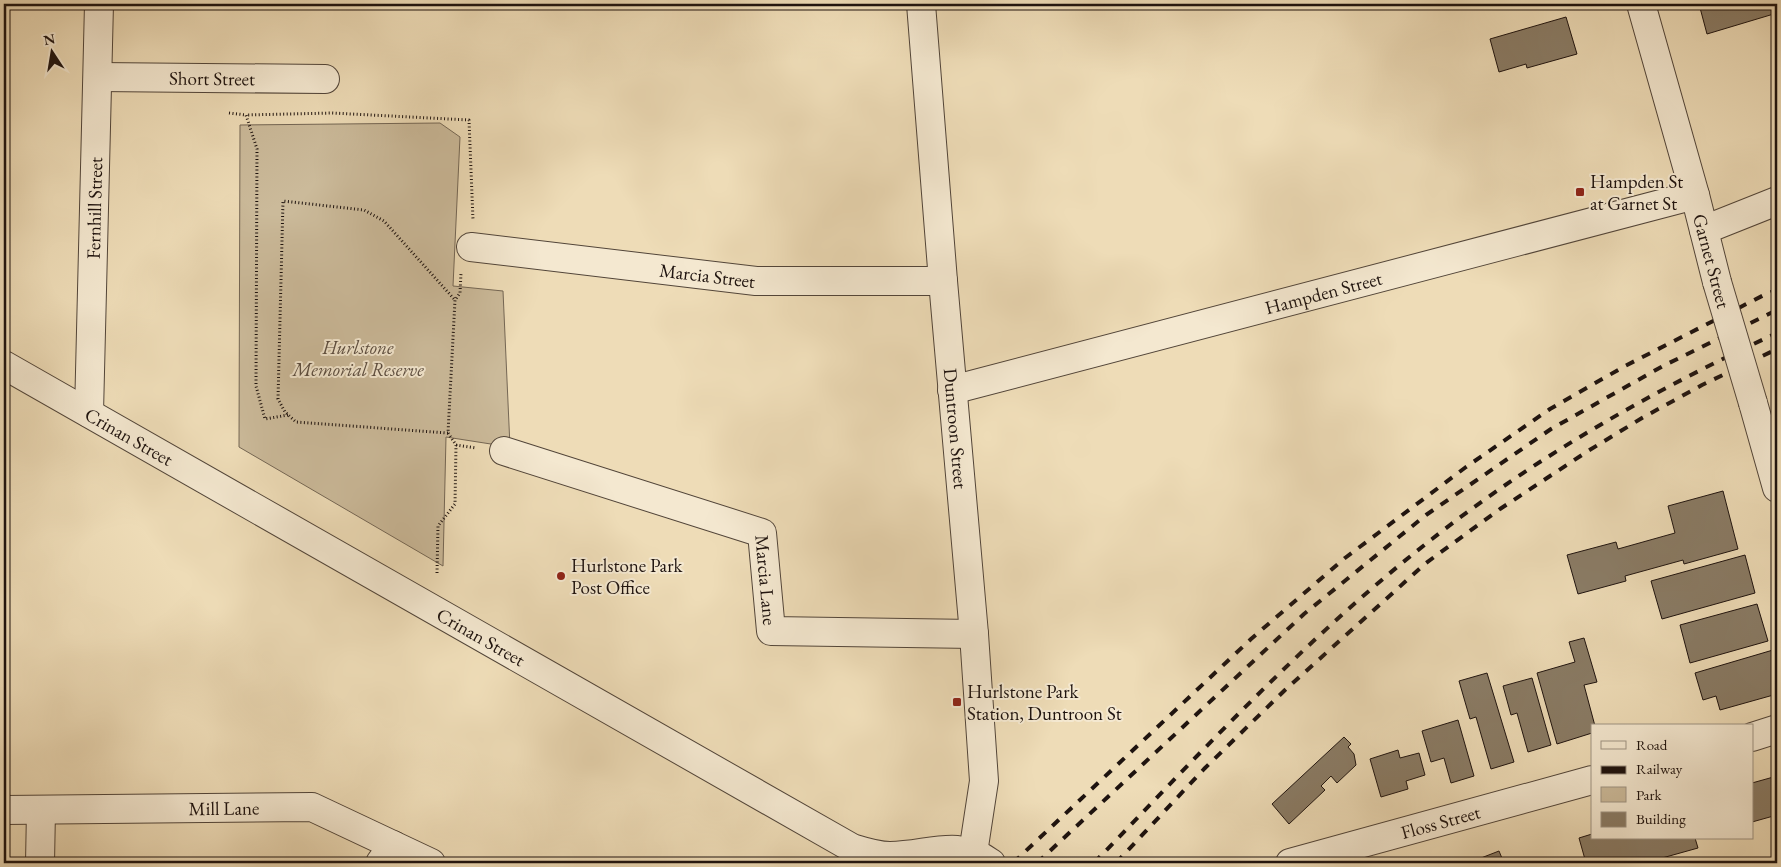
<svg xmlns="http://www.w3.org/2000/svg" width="1781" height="867" viewBox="0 0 1781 867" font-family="'EB Garamond',serif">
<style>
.green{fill:#cbba9a;stroke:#746654}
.building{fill:#8a7c66;stroke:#1e130f}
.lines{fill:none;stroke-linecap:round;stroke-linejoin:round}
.minor-casing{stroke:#524539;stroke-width:30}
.path{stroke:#1e130f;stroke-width:3;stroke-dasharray:1 2.5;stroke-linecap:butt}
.minor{stroke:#f4e8d0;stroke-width:28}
.rail{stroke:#1e130f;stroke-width:4;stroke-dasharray:9 9;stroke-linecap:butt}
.minor-bridge-casing{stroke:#524539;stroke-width:30;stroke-linecap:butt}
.minor-bridge{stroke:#f4e8d0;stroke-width:28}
.poi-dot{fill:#8f2418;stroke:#f4e8d0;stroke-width:2}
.labels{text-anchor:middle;stroke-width:4;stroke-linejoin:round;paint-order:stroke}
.street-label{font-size:19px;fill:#1e130f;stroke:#f4e8d0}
.poi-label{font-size:19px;fill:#1e130f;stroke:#f4e8d0;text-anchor:start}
.park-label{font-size:19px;font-style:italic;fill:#5b4d40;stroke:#f4e8d0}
</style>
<rect width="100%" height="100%" fill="#eedcb7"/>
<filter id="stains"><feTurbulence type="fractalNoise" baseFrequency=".004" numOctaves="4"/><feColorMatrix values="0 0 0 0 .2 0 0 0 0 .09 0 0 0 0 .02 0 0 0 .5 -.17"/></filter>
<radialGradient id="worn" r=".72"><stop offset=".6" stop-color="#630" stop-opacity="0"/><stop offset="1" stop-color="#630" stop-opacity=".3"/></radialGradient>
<path class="green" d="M440 123 460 137 453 286 503 291 510 447 446 437 443 566 239 447 240 125Z"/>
<g class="building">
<path d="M1699 4H1777V13L1707 34Z"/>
<path d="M1566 17 1577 54 1527 68 1526 64 1499 72 1490 39Z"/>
<path d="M1723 491 1738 549 1684 564 1683 560 1625 576 1626 581 1578 594 1567 555 1616 542 1618 549 1675 533 1668 506Z"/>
<path d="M1745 555 1755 593 1662 619 1651 581Z"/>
<path d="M1757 604 1768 641 1690 663 1680 625Z"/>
<path d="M1584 638 1597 682 1584 685 1595 726H1592V733L1557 744 1537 673 1575 662 1569 642Z"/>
<path d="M1773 650 1777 671 1772 672 1777 694 1720 710 1716 696 1703 700 1695 673Z"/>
<path d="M1487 673 1514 762 1491 769 1476 717 1470 719 1459 681Z"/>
<path d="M1532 678 1551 745 1528 752 1517 713 1511 715 1503 686Z"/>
<path d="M1458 720 1474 776 1451 783 1444 758 1431 762 1422 731Z"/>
<path d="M1344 737 1351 744 1348 747 1354 754 1356 765 1337 783 1331 776 1321 786 1325 790 1289 824 1272 804Z"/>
<path d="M1398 750 1400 758 1419 753 1425 775 1406 781 1408 789 1381 797 1370 759Z"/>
<path d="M1777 776V815L1752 822V783Z"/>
<path d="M1592 834V838H1695L1698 848 1655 860 1656 863H1586L1579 838Z"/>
<path d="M1499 851 1504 863H1475L1482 860 1481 858Z"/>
</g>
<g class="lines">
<g class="minor-casing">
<g id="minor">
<path id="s1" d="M921 4 943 281 974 634 984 781 973 853"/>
<path d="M1641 4 1695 195 1717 282"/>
<path id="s2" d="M98 77 325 79"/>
<path d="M1704 230 1777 201"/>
<path id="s3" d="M471 247 756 281H943"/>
<path id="s4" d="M4 365 852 848C865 852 877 856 890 856 928 856 957 838 991 863"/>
<path id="s5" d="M952 390 1695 195"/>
<path d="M1753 403 1777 488"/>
<path id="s6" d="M89 413 99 4"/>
<path id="s7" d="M504 451 762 533 771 631 974 634"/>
<path d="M1752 737 1777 729"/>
<path id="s8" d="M4 810 312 807 431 863"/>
<path d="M40 863 41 810"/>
<path d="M380 863 393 845"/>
<path id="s9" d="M1290 863 1592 780"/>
</g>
</g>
<g class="path">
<path d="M229 113 246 115"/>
<path d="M288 415 265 419 256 386 257 149 246 115 332 113 469 120 473 220"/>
<path d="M448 433 296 422 285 412 278 399 283 201 364 210 384 221 455 300"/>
<path d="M456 445 476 448"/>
<path d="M437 573 438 526 455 504 456 445 448 433 455 300 460 293 461 273"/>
</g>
<use href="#minor" class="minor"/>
<g class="rail">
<path d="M1013 863 1251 639 1345 558 1466 467 1550 409 1625 366 1764 295 1777 290"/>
<path d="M1037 863 1304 614 1426 515 1551 429 1663 366 1777 310"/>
<path d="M1094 863C1203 750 1309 635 1432 539 1537 456 1656 389 1777 333"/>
<path d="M1116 863 1204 769 1285 690 1426 563 1500 509 1588 451 1642 418 1702 385 1777 349"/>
</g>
<g class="minor-bridge-casing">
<path id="minor-bridge" d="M1717 282 1753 403"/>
</g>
<use href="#minor-bridge" class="minor-bridge"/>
</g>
<g class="poi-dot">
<rect x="1575" y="187" width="10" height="10" rx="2.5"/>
<circle cx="561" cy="576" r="5"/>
<rect x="952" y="697" width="10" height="10" rx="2.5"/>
</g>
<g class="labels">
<g class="street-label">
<text dy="7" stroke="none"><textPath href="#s2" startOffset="114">Short Street</textPath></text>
<text dy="7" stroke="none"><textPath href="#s6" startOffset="205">Fernhill Street</textPath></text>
<text transform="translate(1712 261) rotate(75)" y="7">Garnet Street</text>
<text dy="7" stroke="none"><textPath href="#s3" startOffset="238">Marcia Street</textPath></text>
<text dy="7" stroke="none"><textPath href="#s5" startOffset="384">Hampden Street</textPath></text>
<text dy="7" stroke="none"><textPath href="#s1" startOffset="426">Duntroon Street</textPath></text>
<text dy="7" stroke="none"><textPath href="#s4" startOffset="144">Crinan Street</textPath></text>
<text dy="7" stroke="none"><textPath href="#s7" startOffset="318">Marcia Lane</textPath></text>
<text dy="7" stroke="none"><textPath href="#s4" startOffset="549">Crinan Street</textPath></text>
<text dy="7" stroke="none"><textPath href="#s8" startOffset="220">Mill Lane</textPath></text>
<text dy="7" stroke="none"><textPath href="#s9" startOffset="156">Floss Street</textPath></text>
</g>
<g class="poi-label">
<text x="1590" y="188">Hampden St<tspan x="1590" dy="22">at Garnet St</tspan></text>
<text x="571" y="572">Hurlstone Park<tspan x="571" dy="22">Post Office</tspan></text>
<text x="967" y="698">Hurlstone Park<tspan x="967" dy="22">Station, Duntroon St</tspan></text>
</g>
<g class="park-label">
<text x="358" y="354">Hurlstone<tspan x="358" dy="22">Memorial Reserve</tspan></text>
</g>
</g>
<rect width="1781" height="867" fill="none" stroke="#eedcb7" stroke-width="20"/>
<rect x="5" y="5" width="1771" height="857" fill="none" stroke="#1e130f" stroke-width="2.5"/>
<rect x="10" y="10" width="1761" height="847" fill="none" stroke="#1e130f"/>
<rect x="1591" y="724" width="162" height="115" fill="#f4e8d0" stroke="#9e9383"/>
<rect x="1601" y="741" width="25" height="8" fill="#f4e8d0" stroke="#9e9383"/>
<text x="1636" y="750" font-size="15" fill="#1e130f">Road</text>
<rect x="1601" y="766" width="25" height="8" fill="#1e130f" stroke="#9e9383"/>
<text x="1636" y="774" font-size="15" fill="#1e130f">Railway</text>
<rect x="1601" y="787" width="25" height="15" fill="#cbba9a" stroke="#9e9383"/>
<text x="1636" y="800" font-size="15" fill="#1e130f">Park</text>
<rect x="1601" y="812" width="25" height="15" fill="#8a7c66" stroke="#9e9383"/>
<text x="1636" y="824" font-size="15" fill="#1e130f">Building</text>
<g transform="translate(52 52) rotate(348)" stroke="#f4e8d0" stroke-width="4" paint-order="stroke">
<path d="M0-4L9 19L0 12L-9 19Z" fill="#1e130f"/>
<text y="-8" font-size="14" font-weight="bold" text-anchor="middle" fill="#1e130f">N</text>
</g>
<rect width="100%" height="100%" filter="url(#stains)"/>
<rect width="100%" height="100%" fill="url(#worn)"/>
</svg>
